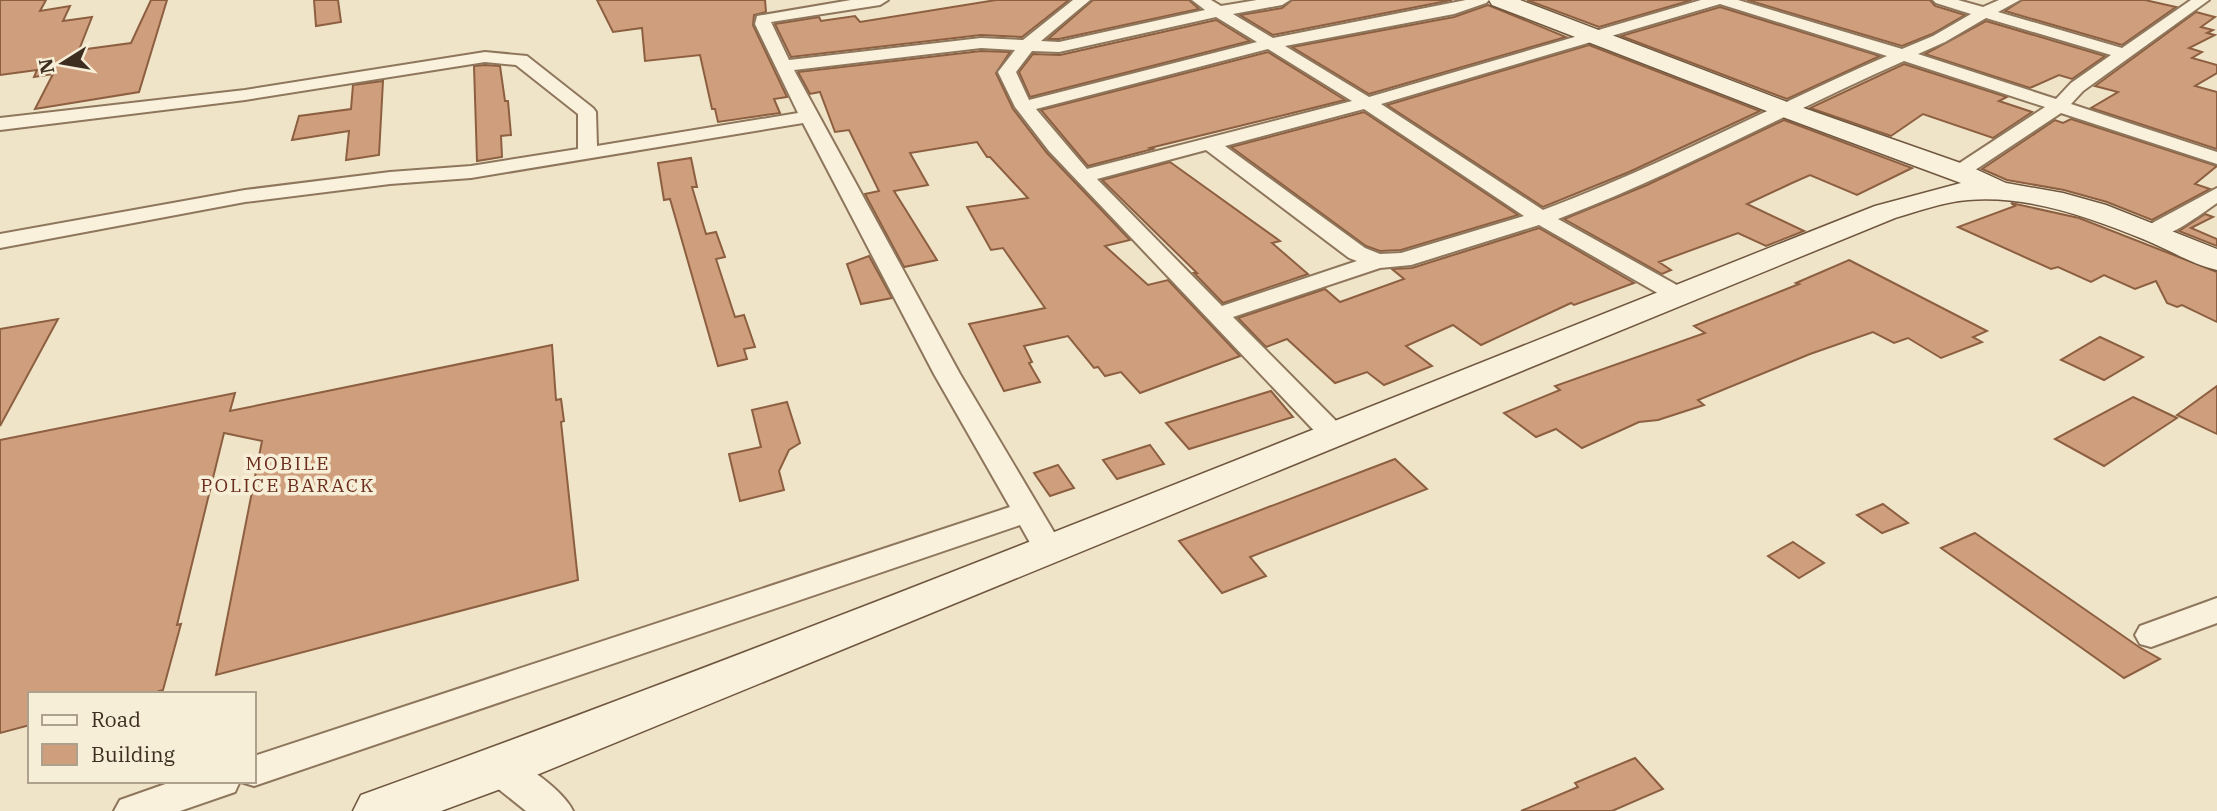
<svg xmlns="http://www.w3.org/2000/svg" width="2217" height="811" viewBox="0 0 2217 811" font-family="'IBM Plex Serif',serif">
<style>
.building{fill:#cf9f7d;stroke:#8d5f41;stroke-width:2}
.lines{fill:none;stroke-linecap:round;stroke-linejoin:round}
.street-casing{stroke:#8d765c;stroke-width:4}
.secondary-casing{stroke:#6f573f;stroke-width:3}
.street{fill:#faf1dc;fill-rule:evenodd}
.secondary{fill:#faf1dc;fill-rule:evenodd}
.labels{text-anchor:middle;stroke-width:7;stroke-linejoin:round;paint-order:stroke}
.neighbourhood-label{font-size:19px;letter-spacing:2px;fill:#6b2e1e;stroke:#f7eed8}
</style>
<rect width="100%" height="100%" fill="#f0e4c8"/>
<g class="building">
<path d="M0 0H46L40 11 70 6 63 21 92 17 79 50 131 43 151 0H167L139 92 35 109 53 74 34 77 37 70 0 75Z"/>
<path d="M314 0H338L341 22 316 26Z"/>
<path d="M597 0H765L766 12 754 15 753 25 787 97 774 99 780 113 718 122 715 109H712L700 55 645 61 642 28 613 32Z"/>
<path d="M996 0H1069L1022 37 981 35 791 57 775 24 819 17 821 21 855 16 860 22Z"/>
<path d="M1093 0H1189L1199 9 1059 39H1048Z"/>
<path d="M1292 0H1452L1273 35 1240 15 1282 8Z"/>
<path d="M1527 0H1692L1599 27Z"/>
<path d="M1747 0H1930L1935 6 1965 15 1932 34 1902 46Z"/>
<path d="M2022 0H2145L2176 7 2122 45 2005 11Z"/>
<path d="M1488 5 1566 37 1369 94 1292 47 1454 17Z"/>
<path d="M1720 7 1880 56 1787 99 1621 36Z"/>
<path d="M2196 12 2215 17 2201 27 2213 30 2207 33 2215 35 2189 48 2202 52 2192 58 2217 65V73L2195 86 2217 92V149L2091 108 2118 92 2095 86Z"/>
<path d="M1216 20 1250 41 1030 97 1019 72 1033 54 1060 55Z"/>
<path d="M1986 21 2105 56 2072 79 2059 75 2030 88 1925 54Z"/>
<path d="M1589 45 1760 111 1629 172 1543 207 1387 105Z"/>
<path d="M981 51 1010 52 996 73 1013 109 1047 153 1130 240 1105 246 1148 285 1168 280 1240 356 1140 393 1121 372 1105 376 1098 367 1094 368 1068 336 1024 346 1032 362 1029 363 1040 382 1004 391 969 324 1045 308 1003 248 991 250 967 207 1028 198 990 157H987L977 142 910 153 928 185 894 191 937 260 904 267 865 194 879 191 849 130 835 132 820 92 810 94 798 72Z"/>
<path d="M1268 52 1345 100 1150 148 1153 149 1088 166 1041 110Z"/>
<path d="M1904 64 2007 97 1999 101 2032 112 1993 138 1923 114 1891 136 1810 108Z"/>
<path d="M485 65 500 66 505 101H508L511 135 501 136 502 157 477 161 474 66Z"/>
<path d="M383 81 379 155 346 160 349 131 292 140 299 116 351 109 353 85Z"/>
<path d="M1364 112 1518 215 1401 250 1380 251 1366 246 1231 147Z"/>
<path d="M2071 119 2217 166 2195 184 2210 189 2152 220 2107 202 2064 190 2007 180 1982 169 2055 120 2063 123Z"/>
<path d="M1784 120 1912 168 1857 195 1810 175 1792 183 1747 204 1804 231 1766 246 1738 233 1659 262 1671 270 1662 274 1564 219 1647 185Z"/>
<path d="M691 158 697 187H692L706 234 716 232 725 257 716 259 732 308 735 317 744 315 755 347 744 349 747 359 718 366 670 199 664 200 658 163Z"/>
<path d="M1170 162 1280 241 1272 243 1308 274 1223 303 1194 273H1197L1102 180Z"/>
<path d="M2011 203 2079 218 2217 272V322L2182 305 2177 307 2167 303 2156 281 2135 289 2104 275 2091 282 2058 267 2051 269 1958 227 2015 206Z"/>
<path d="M2205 214 2213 217 2191 228 2217 239V246L2179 231Z"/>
<path d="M1539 228 1634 283 1574 305 1571 303 1481 345 1453 325 1406 346 1432 366 1384 385 1367 372 1335 383 1287 339 1266 347 1238 318 1325 289 1340 302 1404 279 1392 269 1412 268Z"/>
<path d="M869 256 892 298 861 304 847 264Z"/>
<path d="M1849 260 1987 331 1973 337 1982 342 1941 358 1908 338 1894 343 1873 332 1810 354 1698 400 1704 405 1658 420 1639 422 1582 448 1556 429 1536 437 1504 413 1560 390 1555 386 1705 333 1694 326 1799 284 1796 283Z"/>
<path d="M58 319 0 426V329Z"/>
<path d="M2100 337 2143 357 2104 380 2061 360Z"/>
<path d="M552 345 556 400 561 399 564 421 561 422 578 580 216 675 262 441 224 433 177 625 181 624 163 690 150 694H30V725L0 733V440L235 393 230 411Z"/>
<path d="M2217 386V434L2177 415Z"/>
<path d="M1271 391 1293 417 1189 449 1166 423Z"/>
<path d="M2133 397 2177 418 2104 466 2055 439Z"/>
<path d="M787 402 800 443 789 450 779 471 784 490 740 501 729 454 761 447 752 410Z"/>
<path d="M1150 445 1164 464 1117 479 1103 460Z"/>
<path d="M1395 459 1427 489 1250 557 1266 576 1222 593 1179 541Z"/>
<path d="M1058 465 1074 488 1050 496 1034 473Z"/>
<path d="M1883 504 1908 523 1882 533 1857 515Z"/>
<path d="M1975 533 2139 647 2160 659 2124 678 1941 548Z"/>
<path d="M1793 542 1824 563 1799 578 1768 556Z"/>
<path d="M1635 758 1663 789 1612 811H1521L1578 787 1575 783Z"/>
</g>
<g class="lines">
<g class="street-casing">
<g id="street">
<path d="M851 0H888L880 5 771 22 789 60 981 38 1023 40 1073 0H1090L1041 41 1059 42 1205 10 1192 0H1211L1221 6 1257 0H1290L1282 5 1233 14 1273 38 1466 0H1489L1486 3 1454 14 1285 46 1369 97 1701 0H1738L1902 49 1933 36 1971 14 1936 3 1933 0H1958L1983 7 1999 0H2020L1998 12 2122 48 2191 0H2209L2083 91 2071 104 2217 152V164L2061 113 1966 176H1952L1949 172 1952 168 2045 107 1904 61C1788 112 1677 174 1558 219L1684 289 1688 294 1684 299H1668L1539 225 1411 265 1380 268 1233 317 1343 428 1347 434 1343 440 1333 443 1323 440 1049 151 1015 107 998 72 1015 50 981 48 794 70 960 374 1064 549 1060 557 1049 560 1038 557 1020 525 254 786 241 782 254 781V756L1010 507 934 374 803 123 471 178 390 184 245 202 0 248V234L245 190 390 172 471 166 578 149V114L516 65 485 62 245 100 0 130V118L245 90 485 52 527 56 593 108 596 112 597 146 798 113 755 24 757 16ZM1720 4 1887 56C1772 106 1661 166 1543 210L1381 104ZM1216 17 1257 42 1029 100 1016 72 1032 51 1059 52ZM1986 18 2111 55 2071 83 2056 99 1918 54 1945 42ZM1268 49 1352 101 1087 169 1036 109ZM1364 109 1524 216 1401 253 1380 254 1365 248 1225 146ZM1206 150 1349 258 1357 261 1222 306 1097 179Z"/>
<path d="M2217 188V203C2199 215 2165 243 2143 238L2140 233 2143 228Z"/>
<path d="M2217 598V623L2151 647 2140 644 2135 635 2140 626Z"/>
<path d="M499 753C521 760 563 790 573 811H526L486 779 481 768 486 757Z"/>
<path d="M174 781H240L235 792 180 811H114L120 800Z"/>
</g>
</g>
<g class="secondary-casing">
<path id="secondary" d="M1489 0H1520L1795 105 1969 166 2006 183 2063 193 2106 205 2217 249V270C2191 264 2168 249 2143 239 2088 217 2029 195 1968 200 1943 202 1919 211 1895 218L517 783 441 811H353L361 795C870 611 1371 405 1875 206L1961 183 1777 115 1492 5Z"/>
</g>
<use href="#street" class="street"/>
<use href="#secondary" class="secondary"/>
</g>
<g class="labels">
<g class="neighbourhood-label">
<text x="288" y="470">MOBILE<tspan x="288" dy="22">POLICE BARACK</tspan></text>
</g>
</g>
<rect x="28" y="692" width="228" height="91" fill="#f7eed8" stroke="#ada18e" stroke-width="2"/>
<rect x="42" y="715" width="35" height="10" fill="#faf1dc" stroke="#ada18e" stroke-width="2"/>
<text x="91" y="727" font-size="21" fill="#3d2e20">Road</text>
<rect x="42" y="744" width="35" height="21" fill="#cf9f7d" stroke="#ada18e" stroke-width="2"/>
<text x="91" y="762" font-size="21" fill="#3d2e20">Building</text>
<g transform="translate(63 63) rotate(259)" stroke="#f7eed8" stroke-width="5" paint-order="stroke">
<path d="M0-5L12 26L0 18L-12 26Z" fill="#3d2e20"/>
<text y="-10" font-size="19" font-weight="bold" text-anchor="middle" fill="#3d2e20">N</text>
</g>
</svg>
